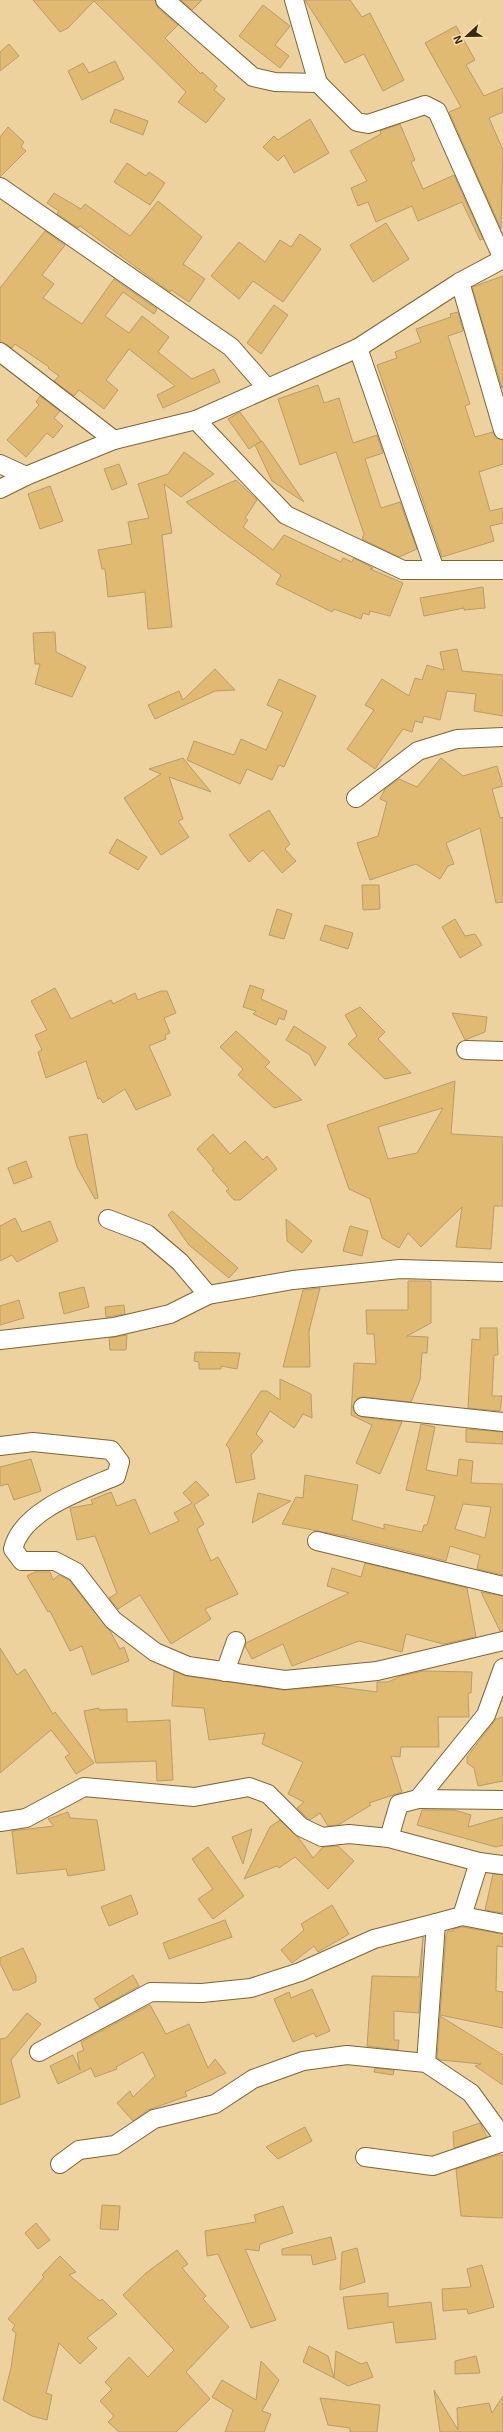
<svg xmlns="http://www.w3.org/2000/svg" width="503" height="2432" viewBox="0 0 503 2432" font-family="'Exo 2',sans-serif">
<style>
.building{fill:#e0ba70;stroke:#b89d6a;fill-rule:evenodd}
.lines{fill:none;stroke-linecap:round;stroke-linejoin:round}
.minor-casing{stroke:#7e6533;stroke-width:20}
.minor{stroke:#fff;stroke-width:18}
</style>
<rect width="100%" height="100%" fill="#edd29d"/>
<g class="building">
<path d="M33 0H155L158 8 178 25 165 38 201 74 202 72 217 86 214 90 225 99 206 123 178 102 186 92 94 1 68 28 60 32Z"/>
<path d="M181 0H202L192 10Z"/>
<path d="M305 0H350L362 17 370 13 404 80 383 91 364 54 345 63Z"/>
<path d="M263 5 290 26 275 45 289 56 280 68 239 36Z"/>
<path d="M456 26 475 60 466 65 484 96 503 88V112L489 118 503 150 501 229 449 112 461 107 425 43Z"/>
<path d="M9 44 19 56 0 71V52Z"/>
<path d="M115 61 124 79 82 100 68 71 83 63 89 73Z"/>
<path d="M115 109 148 121 143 135 110 122Z"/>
<path d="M310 119 329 153 294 173 284 155 278 161 263 147 274 136 278 140Z"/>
<path d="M400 124 415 160 411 162 423 189 454 175 483 239 480 240 462 202 418 221 412 206 376 222 368 202 358 206 351 188 367 181 350 151 381 134 380 131Z"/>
<path d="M8 127 24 142 21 147 26 151 0 177V137Z"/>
<path d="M127 163 146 176 149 172 165 183 150 205 114 182Z"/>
<path d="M54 193 81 209 85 204 130 236 158 201 202 237 183 264 205 279 189 302 171 290 170 292 80 226 78 228 57 214 59 211 47 203Z"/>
<path d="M386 223 409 259 373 282 350 245Z"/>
<path d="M45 231 65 245 42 275 54 284 43 298 82 324 114 279 157 309 154 314 123 292 105 316 129 333 142 316 169 337 158 352 192 379 214 369 220 382 163 408 157 395 175 386 129 349 106 380 118 390 104 409 79 390 74 396 54 381 59 376 48 368 49 367 15 344 12 348 0 342V288Z"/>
<path d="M300 234 321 249 283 302 253 281 239 299 211 276 239 242 265 262 280 240 291 247Z"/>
<path d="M503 276V388H502L472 287Z"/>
<path d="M274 305 288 315 261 354 247 343Z"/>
<path d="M458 312 463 331 448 336 470 404 465 406 475 437 493 432 496 438 503 440V464L479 472 490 511 503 508V523L490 526 494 541 442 557 377 365 397 358 395 352 421 342 416 329 451 317 450 314Z"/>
<path d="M318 385 324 403 339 398 353 443 377 435 383 453 365 459 381 508 400 502 417 549 399 557 362 539 364 534 336 452 300 465 278 399Z"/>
<path d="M40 396 60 411 54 418 63 426 53 438 47 433 26 457 7 440 39 405 36 402Z"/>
<path d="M240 412 261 441 249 449 228 419Z"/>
<path d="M262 441 304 502 272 481 255 445Z"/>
<path d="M184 452 214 474 181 497 164 484 172 533 162 535 172 627 148 629 145 592 108 597 105 569H102L98 550 132 544 128 522 149 518 138 484 168 474Z"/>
<path d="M119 464 127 484 112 490 104 469Z"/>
<path d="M236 480 257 500 245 518 248 520 243 527 273 550 284 535 341 562 343 558 352 562 354 558 373 568 370 569 403 583 390 616 370 611 369 615 363 613 361 619 334 609 332 612 276 584 281 575 221 531 186 502Z"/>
<path d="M50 486 63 521 40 529 28 494Z"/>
<path d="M483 587 485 608 464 610V608L424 616 420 598Z"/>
<path d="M55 632 56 652 86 667 72 697 35 684 40 664H35L33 633Z"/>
<path d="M457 649 462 671 503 675V716L474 711 476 694 447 691 440 720 424 716 422 723 415 721 412 732 403 729 375 769 347 749 374 710 365 705 382 679 409 696 415 678 422 680 427 665 444 670 440 652Z"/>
<path d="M215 669 235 690 215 691 155 719 148 705 179 691 183 700Z"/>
<path d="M279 679 316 696 284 767 279 765 272 780 247 769 240 784 187 760 194 741 234 755 241 739 266 750 283 712 267 705Z"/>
<path d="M183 758 211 792 169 777 183 819 178 821 189 837 161 855 124 798 161 774 149 769Z"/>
<path d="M441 758 463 776 497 766 503 786 492 789 500 818 503 817V902L496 903 480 828 446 843 454 864 448 866 440 879 416 864 370 880 357 843 378 836 387 802 380 799 385 789 399 779 417 787Z"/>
<path d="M269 810 290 844 285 849 296 861 282 873 263 850 249 862 229 835Z"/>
<path d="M117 839 147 857 138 870 109 853Z"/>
<path d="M362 885H379L380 909 363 910Z"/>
<path d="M277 909 292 914 284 939 269 935Z"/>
<path d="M455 919 465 936 475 934 482 945 460 958 442 927Z"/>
<path d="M325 925 353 933 348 949 320 940Z"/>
<path d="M250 985 264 990 261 999 287 1011 284 1020 279 1018 276 1025 253 1014 256 1011 243 1007Z"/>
<path d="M55 988 71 1019 111 1000 113 1004 135 993 138 1000 161 991H167L176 1013 164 1018 170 1033 165 1035 166 1039 149 1046 171 1095 136 1110 125 1089 103 1103 100 1098 98 1099 86 1061 46 1078 38 1052 42 1050 35 1035 47 1030 31 1001Z"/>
<path d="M360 1007 385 1032 378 1039 411 1073 385 1079 348 1044 357 1036 345 1015Z"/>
<path d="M452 1013 487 1017 485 1032 465 1040Z"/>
<path d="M294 1026 326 1047 315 1066 310 1055 286 1040Z"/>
<path d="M236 1031 270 1062 265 1067 302 1100 274 1108 238 1075 243 1069 220 1047Z"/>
<path d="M455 1081 451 1134 503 1137V1206H494L491 1249 456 1247 462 1207 421 1247 408 1233 399 1248 382 1238 370 1199 349 1189 327 1125ZM443 1108 417 1153 388 1159 378 1127Z"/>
<path d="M87 1134 98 1198 95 1199 77 1167 69 1137Z"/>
<path d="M213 1134 230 1154 245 1141 263 1160 267 1156 277 1169 240 1200H234L226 1191 229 1189 212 1170 214 1169 197 1149Z"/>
<path d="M26 1161 32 1177 14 1184 8 1168Z"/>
<path d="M172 1211 238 1268 229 1278 189 1245 168 1215Z"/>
<path d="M15 1218 22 1232 50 1221 58 1241 17 1262 12 1255 0 1261V1226Z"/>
<path d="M286 1219 312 1241 302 1253 287 1241Z"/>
<path d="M350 1226 368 1231 362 1256 343 1251Z"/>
<path d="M408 1281H431V1323L407 1336 428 1337 427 1353H422L420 1380 411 1402 364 1397 358 1398 353 1406 354 1412 362 1417 402 1422 380 1474 356 1463 372 1425 351 1415 354 1363 376 1364 374 1334H367L366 1310H408Z"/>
<path d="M84 1287 89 1307 64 1314 59 1293Z"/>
<path d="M320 1288 309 1331 310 1367H283L303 1290Z"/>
<path d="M19 1300 24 1318 0 1325V1306Z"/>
<path d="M124 1305 125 1314 106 1317 105 1307Z"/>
<path d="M480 1328H497L498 1355H494L492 1396H502L500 1411 468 1408 472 1339 480 1340Z"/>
<path d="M127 1335 126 1350H110L109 1338Z"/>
<path d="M195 1352 240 1353 237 1369 221 1366V1369H199V1362L194 1361Z"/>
<path d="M280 1379 311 1394 312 1418 303 1414 294 1428 270 1411 256 1434 263 1441 251 1455 255 1479 236 1483 229 1448 226 1445 261 1391H267L280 1400Z"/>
<path d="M421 1424 435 1427 426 1470 457 1476 459 1459 473 1461 471 1483 503 1484V1575L477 1569 480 1555 450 1546 446 1561 349 1537 282 1524 296 1497 303 1498 305 1475 358 1485 352 1520 384 1529V1524L422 1532 424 1525H427L435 1496 406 1490ZM463 1504 491 1507 485 1538 455 1529Z"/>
<path d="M466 1429 503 1432V1444L466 1442Z"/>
<path d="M31 1459 41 1491 14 1500 8 1484 0 1486V1467Z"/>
<path d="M196 1481 209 1495 194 1505 204 1524 197 1529 211 1561 218 1557 238 1594 205 1609 211 1619 171 1644 140 1595 118 1609 109 1598 117 1593 95 1536 77 1540 70 1508 93 1504 91 1500 111 1492 117 1506 135 1499 150 1534 179 1521 174 1513 192 1503 183 1493Z"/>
<path d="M258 1493 291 1501 252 1523Z"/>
<path d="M365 1563 467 1588 476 1637 443 1644 406 1634 402 1652 359 1641 292 1666 283 1644 252 1659 245 1646 246 1643 349 1593 327 1586 332 1568 361 1577Z"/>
<path d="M35 1572H50L53 1580 59 1575 69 1580 110 1631 120 1649 124 1647 129 1661 92 1675 82 1646 70 1651 50 1611 48 1612 27 1576Z"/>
<path d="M481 1592 503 1596V1631H500Z"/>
<path d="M0 1648 17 1675 25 1669 53 1714 55 1712 94 1763 76 1774 65 1757 70 1754 51 1730 0 1773Z"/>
<path d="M174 1671 186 1676 284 1690 331 1686 377 1692V1682H388L401 1676 423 1671 472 1672 471 1693H468L469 1717H438L439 1747H401L400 1757 391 1756 402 1792 369 1803 371 1805 338 1825 328 1826 320 1813 310 1820 307 1818 297 1808 304 1802 288 1794 303 1762 262 1744 265 1733 209 1740 204 1708 172 1706Z"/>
<path d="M99 1708V1710L127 1709V1722L170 1720 173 1780 157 1781 156 1761 96 1763 84 1711Z"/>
<path d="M503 1717V1781L478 1786 474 1768 467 1763V1757L496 1719Z"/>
<path d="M422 1810H454L471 1815 468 1827 503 1817V1845L496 1847 417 1825Z"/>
<path d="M68 1812 70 1818 97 1820 105 1870 68 1876 66 1869 17 1874 12 1831 54 1826 48 1819Z"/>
<path d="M280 1820 298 1837 313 1858 323 1847 338 1846 354 1861 328 1889 295 1857 279 1868 277 1866 244 1879 270 1827Z"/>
<path d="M252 1829 243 1864 232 1837Z"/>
<path d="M208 1847 244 1896 213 1919 198 1899 213 1889 192 1859Z"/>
<path d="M493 1874 503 1875V1913L485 1910Z"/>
<path d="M131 1895 138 1914 109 1926 101 1907Z"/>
<path d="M332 1905 349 1934 318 1952 314 1946 292 1963 281 1950 304 1930 301 1924Z"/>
<path d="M225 1920 232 1937 169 1959 163 1943Z"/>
<path d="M462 1927 503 1934V1947L497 1946 496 1991 503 1992V2028L440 2015 446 1936 448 1931H453V1929Z"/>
<path d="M423 1937 419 2013 394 2011V2040H399L398 2050 367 2046 372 1976 419 1977Z"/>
<path d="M23 1948 36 1976V1982L19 1990H13L0 1963V1958Z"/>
<path d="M133 1975 139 1986 100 2008 94 1999Z"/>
<path d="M312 1989 330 2031 316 2037 314 2033 293 2042 274 1999 289 1992 291 1998Z"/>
<path d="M150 2005 166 2034 189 2024 208 2068 215 2059 226 2073 185 2092 187 2096 148 2110 133 2121 117 2103 130 2091 133 2097 155 2076 143 2052 116 2067 117 2069 95 2077 91 2068 58 2084 50 2066 73 2055 80 2070 77 2053 84 2050 81 2042Z"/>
<path d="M27 2013 41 2024 11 2060 20 2097 0 2105V2039L6 2038Z"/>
<path d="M440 2016 503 2055V2085L475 2066 481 2064 441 2060 437 2058Z"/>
<path d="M375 2068 394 2070 393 2075 374 2072Z"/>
<path d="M480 2123 487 2137 454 2148 453 2132Z"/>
<path d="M305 2127 312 2141 278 2159 266 2147Z"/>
<path d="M498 2155H503V2218L461 2216 456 2169Z"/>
<path d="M102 2205 120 2206 118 2230 100 2229Z"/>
<path d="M283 2206 293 2233 260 2244 259 2251 245 2249 276 2320 251 2328 218 2254 207 2256 205 2231 256 2222 254 2215Z"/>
<path d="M36 2223 50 2240 38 2249 25 2233Z"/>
<path d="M331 2237 336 2259 313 2265 311 2255H282V2249Z"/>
<path d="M357 2248 365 2282 340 2290 342 2252Z"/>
<path d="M177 2250 188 2264 182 2268 206 2296 203 2299 229 2327 186 2372 210 2399 176 2432H119L108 2422 114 2416 100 2401 112 2389 105 2382 129 2357 148 2377 174 2350 123 2295 146 2273Z"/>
<path d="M60 2256 76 2272 69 2275 100 2301 102 2299 117 2314 87 2338 97 2348 80 2364 59 2343 46 2393 52 2395 47 2420 32 2416 3 2400 11 2368 16 2333 12 2330 15 2325 8 2319 44 2277 42 2275Z"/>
<path d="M482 2265 494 2307 468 2314 467 2309 443 2311 442 2289 471 2287 467 2269Z"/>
<path d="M388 2293V2307L431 2302 436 2339 396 2343 393 2322 348 2329 343 2297Z"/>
<path d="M309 2346 328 2356 334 2378 303 2362Z"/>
<path d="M336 2351 361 2364 367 2362 373 2377 348 2386 334 2378Z"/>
<path d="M476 2356 480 2373 455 2374V2361Z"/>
<path d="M261 2361 279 2380 262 2411 271 2414 264 2432H225L233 2410 212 2397 222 2380 256 2400Z"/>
<path d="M434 2390 458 2430 457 2408 489 2403 492 2413 503 2396V2432H440Z"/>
<path d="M320 2398 380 2405 377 2432H350V2428L328 2425Z"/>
</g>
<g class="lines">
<g class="minor-casing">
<g id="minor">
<path d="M165 0 253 77 275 82 318 83"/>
<path d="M294 0 318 83 357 122 368 124 425 105 437 111 503 259"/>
<path d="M0 187 231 347 266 387"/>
<path d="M460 282 503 430"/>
<path d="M358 348 435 570"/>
<path d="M0 352 114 440"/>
<path d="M196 420 286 515 403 570H503"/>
<path d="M0 464 26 476"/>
<path d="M0 489 26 476 114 440 196 420 358 348 460 282 503 259"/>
<path d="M356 798 418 751 457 739 503 737"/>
<path d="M466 1050 503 1051"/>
<path d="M108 1219 147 1234 180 1262 208 1295"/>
<path d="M0 1340 114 1327 170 1314 208 1295 293 1280 400 1269 503 1272"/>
<path d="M363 1407 503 1422"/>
<path d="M0 1446 33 1442 111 1450 120 1462 116 1476C83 1490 22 1510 13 1549L22 1561H55L76 1572 113 1620 155 1652 188 1666 285 1680 377 1671 503 1641"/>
<path d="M317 1541 503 1586"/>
<path d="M225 1672 236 1641"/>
<path d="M418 1799 503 1800"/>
<path d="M0 1822 26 1818 84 1787 194 1797 249 1787 268 1794 301 1827 322 1837 349 1834 389 1838 479 1862 503 1865"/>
<path d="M389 1838 399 1804 418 1799 486 1715 503 1668"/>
<path d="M462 1916 503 1924"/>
<path d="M39 2052 151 1992 202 1993 251 1988 300 1972 374 1939 436 1923"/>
<path d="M426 2063 436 1923 462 1916 479 1862"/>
<path d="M365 2157 433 2166 503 2142"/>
<path d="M60 2164 79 2150 115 2145 154 2119 215 2104 253 2079 303 2061 347 2055 426 2063 471 2093 503 2137"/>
</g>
</g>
<use href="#minor" class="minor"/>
</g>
<g transform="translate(467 36) rotate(248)" stroke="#fbdfaa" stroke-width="3" paint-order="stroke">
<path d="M0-3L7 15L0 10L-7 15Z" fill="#342914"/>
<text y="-6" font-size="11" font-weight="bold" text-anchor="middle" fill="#342914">N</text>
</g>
</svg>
